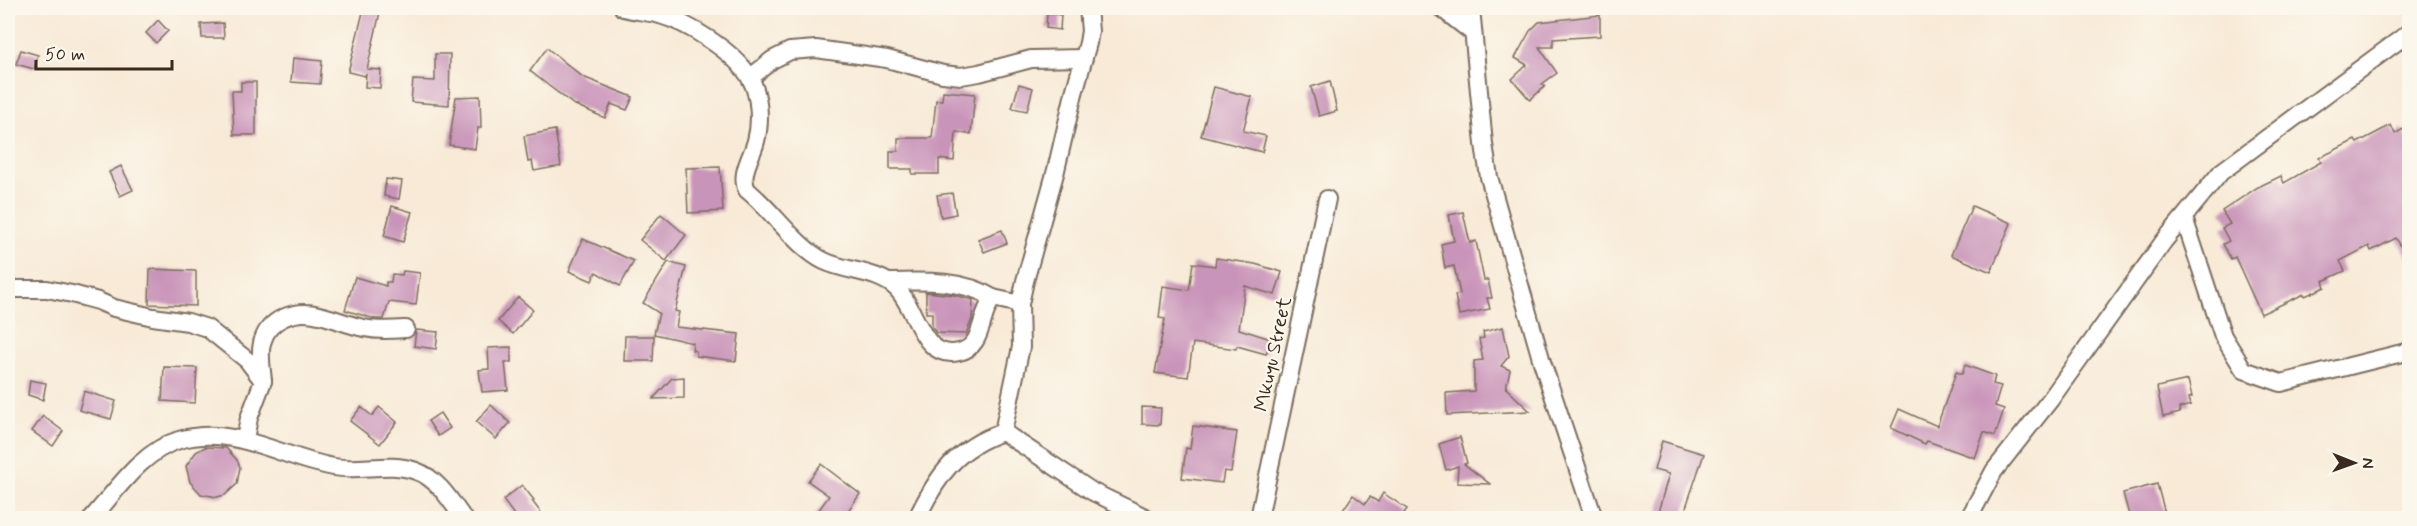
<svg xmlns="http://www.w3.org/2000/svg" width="2417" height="526" viewBox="0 0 2417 526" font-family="Mynerve,sans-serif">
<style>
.building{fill:#c994b9}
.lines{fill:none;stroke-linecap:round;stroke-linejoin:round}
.street-casing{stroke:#7d6d5f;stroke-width:20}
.street{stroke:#fff;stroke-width:16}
.labels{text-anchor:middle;stroke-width:4.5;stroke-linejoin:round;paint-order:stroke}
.street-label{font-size:20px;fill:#3b2a1e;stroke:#fbf7ec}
</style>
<rect width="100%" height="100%" fill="#fbf7ec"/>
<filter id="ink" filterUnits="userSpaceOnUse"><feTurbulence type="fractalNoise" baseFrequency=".0167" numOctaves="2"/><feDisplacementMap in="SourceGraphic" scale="12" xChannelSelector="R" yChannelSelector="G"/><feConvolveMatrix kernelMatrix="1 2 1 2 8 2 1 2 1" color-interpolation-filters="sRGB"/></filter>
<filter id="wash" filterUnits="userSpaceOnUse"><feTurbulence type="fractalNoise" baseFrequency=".008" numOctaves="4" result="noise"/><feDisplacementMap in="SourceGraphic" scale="24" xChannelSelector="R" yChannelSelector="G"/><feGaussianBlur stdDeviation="1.35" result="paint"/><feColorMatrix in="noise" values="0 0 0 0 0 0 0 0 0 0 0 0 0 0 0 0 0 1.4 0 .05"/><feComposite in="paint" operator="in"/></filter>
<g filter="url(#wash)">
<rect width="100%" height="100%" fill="#f8ead7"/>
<g id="blocks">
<g class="building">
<path d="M364 8H381L367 69 381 70 380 88 365 87 366 73 365 76 348 72Z"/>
<path d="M1047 13 1061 15 1060 30 1046 28Z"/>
<path d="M1600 15V36L1553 39V47H1539L1557 73 1542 84 1545 86 1530 100 1512 79 1527 65 1515 58 1530 31 1539 22Z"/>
<path d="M158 20 168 31 156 43 146 33Z"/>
<path d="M223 23 224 38H202L201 24Z"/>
<path d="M547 48 583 77 633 97 627 110 611 104 605 118 573 104 549 86 530 71Z"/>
<path d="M21 50 38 55 34 69 16 64Z"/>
<path d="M435 54H450L449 105 411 102 413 80 435 81Z"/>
<path d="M293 58 322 61 320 84 291 82Z"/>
<path d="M1330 81 1337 111 1319 116 1311 87Z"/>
<path d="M241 82H256V135H234L232 91H241Z"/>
<path d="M1019 84 1033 88 1027 111 1012 108Z"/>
<path d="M1214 87 1252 97 1243 131 1266 136 1262 152 1201 136Z"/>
<path d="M943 91 975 94 971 134 956 132 954 161 939 159V174H912V169H890V151H898V138H932L936 100H942Z"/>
<path d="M480 96 481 128H478L475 149 449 145 456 97Z"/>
<path d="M2391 125 2395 134 2403 129 2409 143V260L2396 238 2371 251 2369 246 2340 261 2345 271 2323 281 2325 287 2305 296 2304 294 2261 314 2235 257 2231 259 2223 244 2229 241 2222 228 2230 224 2222 211 2258 187 2281 176 2284 183 2321 162 2319 158 2355 140 2357 143Z"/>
<path d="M555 130 561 166 534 171 532 161 528 162 524 136Z"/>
<path d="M121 166 133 190 120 196 109 172Z"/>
<path d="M720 167 723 211 688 213 686 168Z"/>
<path d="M386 179 402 181 399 199 384 196Z"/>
<path d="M952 193 956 214 941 217 937 195Z"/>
<path d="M392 206 412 212 403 242 384 236Z"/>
<path d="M1972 206 2011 223 1991 272 1951 255Z"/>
<path d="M1463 212 1470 243 1476 241 1484 280H1488L1492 298H1487L1490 309 1459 315 1455 295 1460 294 1454 266 1445 268 1441 244 1454 241 1449 215Z"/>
<path d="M661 214 686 235 666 261 640 240Z"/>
<path d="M1002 230 1007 243 984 252 978 239Z"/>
<path d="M583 239 634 261 620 286 596 272 592 281 569 271Z"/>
<path d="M1216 258 1255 264 1282 272 1275 295 1245 286 1239 329 1271 339 1266 354 1237 346 1236 349 1193 343 1188 377 1155 373 1165 319 1159 318 1163 286 1189 290 1193 263 1215 266Z"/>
<path d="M668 262 686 267 675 311 679 312 676 327 739 334 736 361 696 356V351L692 350 693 343 654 334 659 313 643 303Z"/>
<path d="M150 269 196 271V306L149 304Z"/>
<path d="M403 271 420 273 416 305 389 302 384 319H375L345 310 355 277 386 286V282H391L392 274 402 275Z"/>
<path d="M926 292 954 295 973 300 972 319 966 334 936 333 932 327V313H926Z"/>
<path d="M518 297 533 310 513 334 498 321Z"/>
<path d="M1503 327 1509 356 1501 366 1510 370 1506 388 1530 411 1447 415 1446 393 1474 391V361L1483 360 1479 339 1484 338 1483 332Z"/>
<path d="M416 330 438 332 436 349 414 346Z"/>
<path d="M625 336H654L653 361H624Z"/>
<path d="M511 347V362H505L508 390 482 392 479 370 489 369 488 348Z"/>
<path d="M1965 365 1995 376 1993 384 2001 386 1995 406 2004 409 1995 436 1984 432 1975 458 1927 441 1925 444 1891 428 1899 409 1937 426 1956 372 1962 374Z"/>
<path d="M164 367 197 368 195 403 162 401Z"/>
<path d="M684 377V398L653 399 672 378Z"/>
<path d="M30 380 46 383 43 400 28 395Z"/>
<path d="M2188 380 2192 397 2189 398 2191 405 2179 408 2180 413 2163 417 2157 387Z"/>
<path d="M84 391 116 401 111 419 79 410Z"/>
<path d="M491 405 510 423 496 439 476 422Z"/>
<path d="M361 407 372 416 379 407 397 422 380 444 350 421Z"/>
<path d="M1142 407 1161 408 1160 425 1142 424Z"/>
<path d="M440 413 450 428 438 436 428 421Z"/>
<path d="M43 416 63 431 53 446 32 431Z"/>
<path d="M1193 426 1237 432 1231 472 1224 471 1222 483 1182 478 1186 448 1190 449Z"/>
<path d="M1460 437 1467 463 1464 464 1490 484 1457 483 1458 466 1446 470 1439 444Z"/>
<path d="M1662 441 1704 454 1682 519H1656L1669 474 1654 470Z"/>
<path d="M205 447 226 448 237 460 240 467 237 484 225 495 217 497 201 494 190 482 186 466 196 452Z"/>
<path d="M821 464 860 494 842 519H812L829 496 808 481Z"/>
<path d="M2157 484 2165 513 2143 519H2130L2123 493Z"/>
<path d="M522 485 534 500 532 501 546 519H517L503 500Z"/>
<path d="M1383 493 1407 509 1400 519H1337L1353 495 1365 504 1370 497 1378 502Z"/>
</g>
</g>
</g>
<g filter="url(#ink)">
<use href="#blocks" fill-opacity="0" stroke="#7d6d5f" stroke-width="1.5"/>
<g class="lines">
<g class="street-casing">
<g id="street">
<path d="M623 8C635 11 648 12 660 15 688 23 735 52 750 78 760 95 761 123 756 141 752 157 739 174 747 190 771 209 797 248 824 261 847 272 878 271 896 288 917 307 921 361 959 352 984 347 979 315 993 298L1020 304"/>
<path d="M1441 8 1473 33"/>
<path d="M1471 8 1484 144 1489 177 1542 362 1594 518"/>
<path d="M750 78 772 60 790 51 816 49 887 59 943 74 961 76 979 73 1031 59 1084 58"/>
<path d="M2184 218 2223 336 2244 370 2281 383 2410 351"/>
<path d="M889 282C923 281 963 279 993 298"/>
<path d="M8 289H47L72 294 98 301 114 308 153 317 188 322 207 328 247 360 263 381 249 418 245 439"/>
<path d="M263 381C262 369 259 355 262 343 268 318 296 309 319 315 334 318 348 325 364 328 378 331 391 330 406 329"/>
<path d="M1003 432 1021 347 1020 304 1025 281 1056 170 1074 93 1088 43 1090 31 1088 8"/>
<path d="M92 518C116 491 142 451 179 440 235 424 281 458 334 467 361 472 389 461 416 471 437 478 451 501 463 518"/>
<path d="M917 518C937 476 957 447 1003 432L1093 492 1147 518"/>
<path d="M1259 518 1327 199"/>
<path d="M1969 518 1994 471 2050 400 2164 241 2221 172 2410 32"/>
</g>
</g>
<use href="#street" class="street"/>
</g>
</g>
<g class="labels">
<g class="street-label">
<text transform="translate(1272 354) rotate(-78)" y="7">Mkuyu Street</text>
</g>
</g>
<rect width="2417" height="526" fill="none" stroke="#fbf7ec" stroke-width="30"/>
<g transform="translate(2354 463) rotate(91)" stroke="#fbf7ec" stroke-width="4.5" paint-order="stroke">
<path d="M0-4.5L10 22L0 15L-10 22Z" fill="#3b2a1e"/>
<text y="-9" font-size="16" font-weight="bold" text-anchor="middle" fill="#3b2a1e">N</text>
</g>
<path d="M36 60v9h136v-9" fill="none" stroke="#3b2a1e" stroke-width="3"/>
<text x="45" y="60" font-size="18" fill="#3b2a1e" stroke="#fbf7ec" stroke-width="4.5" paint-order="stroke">50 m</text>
</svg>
